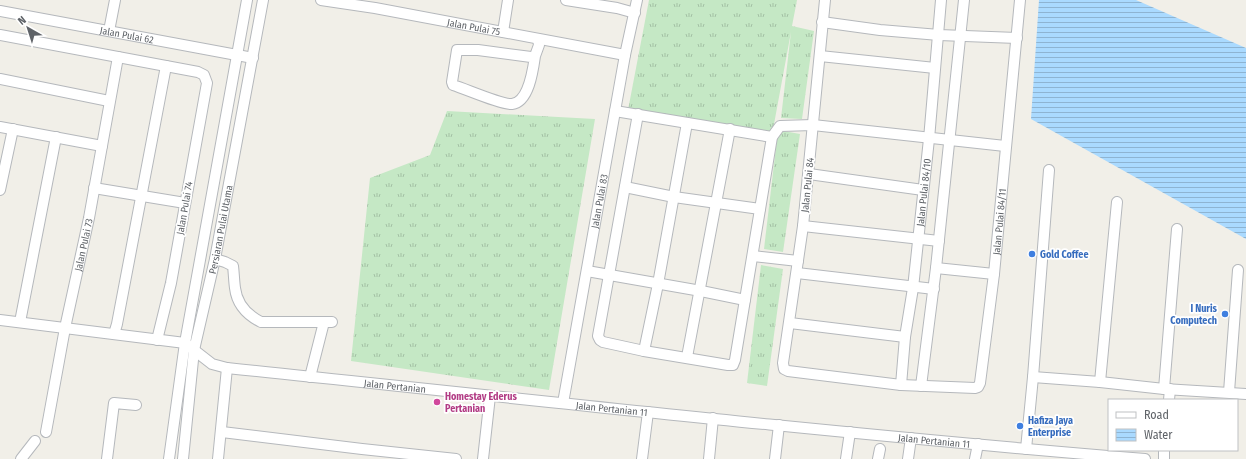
<svg xmlns="http://www.w3.org/2000/svg" width="1246" height="459" viewBox="0 0 1246 459" font-family="'Fira Sans Condensed',sans-serif">
<style>
.grass{fill:url(#grass-tufts)}
.water{fill:url(#water-rules)}
.lines{fill:none;stroke-linecap:round;stroke-linejoin:round}
.minor-casing{stroke:#b5b8bc;stroke-width:12}
.minor{stroke:#fff;stroke-width:10}
.shop-dot{fill:#3f7fe0;stroke:#fff;stroke-width:1.5}
.hotel-dot{fill:#d1479c;stroke:#fff;stroke-width:1.5}
.labels{text-anchor:middle;stroke-width:3.5;stroke-linejoin:round;paint-order:stroke}
.street-label{font-size:10px;fill:#5f6368;stroke:#fff}
.shop-label{font-size:10px;font-weight:bold;fill:#366cbe;stroke:#fff;text-anchor:start}
.hotel-label{font-size:10px;font-weight:bold;fill:#b23c85;stroke:#fff;text-anchor:start}
</style>
<defs>
<pattern id="grass-tufts" width="24" height="20" patternUnits="userSpaceOnUse"><rect width="24" height="20" fill="#c5e8c5"/><path d="M3 7l-1-3M5 7V3M7 7l1-3M15 17l-1-3M17 17v-4M19 17l1-3" fill="none" stroke="#a3c0a4"/></pattern>
<pattern id="water-rules" width="6" height="5" patternUnits="userSpaceOnUse"><rect width="6" height="5" fill="#aadaff"/><path d="M0 2.5h6" fill="none" stroke="#8eb4d2"/></pattern>
</defs>
<rect width="100%" height="100%" fill="#f1efe8"/>
<g class="grass">
<path d="M649 0H797L792 26 814 31 802 119 781 118 791 32 772 135 628 110Z"/>
<path d="M447 111 595 119 549 390 351 361 370 178 430 155Z"/>
<path d="M778 130 800 134 783 252 764 249Z"/>
<path d="M761 265 783 269 767 386 747 383Z"/>
</g>
<path class="water" d="M1039 0H1136L1246 48V239L1031 119Z"/>
<g class="lines">
<g class="minor-casing">
<g id="minor">
<path id="s1" d="M321 0 375 8 625 55"/>
<path d="M566 0 617 8 635 13"/>
<path id="s2" d="M825 0 803 226 783 363 784 369 788 371 901 385 975 388 978 387 980 383 994 274 1020 0"/>
<path id="s3" d="M0 11 253 58"/>
<path d="M822 22 880 30 939 35 1017 38"/>
<path d="M109 31 115 0"/>
<path d="M503 32 508 0"/>
<path d="M0 35 198 72 204 75 207 83 171 283 157 340"/>
<path d="M535 56C533 70 529 102 512 104 502 105 466 89 453 85L452 82 457 50H478L531 57 535 56 539 45 538 39"/>
<path d="M820 56 935 68"/>
<path d="M0 79 109 101"/>
<path d="M615 111 772 137"/>
<path d="M638 114 598 336 600 340 603 342 644 351 728 365H733L735 360 772 137 780 126 813 125 1005 146"/>
<path d="M0 127 102 146"/>
<path d="M809 174 923 190"/>
<path d="M625 187 674 197 760 209"/>
<path d="M94 188 185 203"/>
<path d="M0 190 13 129"/>
<path d="M803 226 939 241"/>
<path d="M753 256 798 261"/>
<path d="M215 259 225 262 233 266C234 274 234 281 235 288 237 305 247 315 261 322H332"/>
<path d="M936 268 994 274"/>
<path d="M587 271 701 291 745 300"/>
<path d="M797 273 934 289"/>
<path id="s4" d="M0 320 185 343 212 364 227 368C533 400 839 434 1145 459"/>
<path d="M20 322 56 137"/>
<path d="M790 323 905 337"/>
<path d="M114 334 117 324 166 66"/>
<path d="M644 351 658 284 687 123"/>
<path d="M687 357 730 129"/>
<path d="M310 377 324 322"/>
<path d="M1033 377 1100 382 1164 389 1246 394"/>
<path d="M1100 382 1117 202"/>
<path id="s5" d="M901 385 905 337 913 288 929 139 941 0"/>
<path d="M921 386 936 268 964 0"/>
<path d="M1164 389 1177 229"/>
<path d="M1229 392 1238 270"/>
<path d="M1169 400 1170 389"/>
<path id="s6" d="M563 403 625 55 637 0"/>
<path id="s7" d="M46 432 65 328 89 218 118 57"/>
<path d="M222 432 362 449 456 459"/>
<path d="M1026 449 1033 377 1049 170"/>
<path d="M21 459 35 441"/>
<path d="M107 459 114 403 136 405"/>
<path d="M169 459 185 343 247 0"/>
<path id="s8" d="M183 459 194 350 215 259 263 0"/>
<path d="M218 459 227 368"/>
<path d="M483 459 490 396"/>
<path d="M642 459 648 412"/>
<path d="M709 459 713 418"/>
<path d="M775 459 779 425"/>
<path d="M846 459 850 432"/>
<path d="M878 459 880 449"/>
<path d="M908 459 911 438"/>
<path d="M975 459 978 444"/>
<path d="M1164 459V450"/>
</g>
</g>
<use href="#minor" class="minor"/>
</g>
<g class="shop-dot">
<circle cx="1032" cy="254" r="4"/>
<circle cx="1225" cy="314" r="4"/>
<circle cx="1020" cy="426" r="4"/>
</g>
<circle class="hotel-dot" cx="437" cy="402" r="4"/>
<g class="labels">
<g class="street-label">
<text dy="4" stroke="none"><textPath href="#s1" startOffset="155">Jalan Pulai 75</textPath></text>
<text dy="4" stroke="none"><textPath href="#s3" startOffset="129">Jalan Pulai 62</textPath></text>
<text transform="translate(807 185) rotate(-84)" y="4">Jalan Pulai 84</text>
<text dy="4" stroke="none"><textPath href="#s5" startOffset="194">Jalan Pulai 84/10</textPath></text>
<text dy="4" stroke="none"><textPath href="#s6" startOffset="205">Jalan Pulai 83</textPath></text>
<text transform="translate(184 208) rotate(-80)" y="4">Jalan Pulai 74</text>
<text dy="4" stroke="none"><textPath href="#s2" startOffset="734">Jalan Pulai 84/11</textPath></text>
<text dy="4" stroke="none"><textPath href="#s8" startOffset="233">Persiaran Pulai Utama</textPath></text>
<text dy="4" stroke="none"><textPath href="#s7" startOffset="191">Jalan Pulai 73</textPath></text>
<text dy="4" stroke="none"><textPath href="#s4" startOffset="405">Jalan Pertanian</textPath></text>
<text dy="4" stroke="none"><textPath href="#s4" startOffset="623">Jalan Pertanian 11</textPath></text>
<text dy="4" stroke="none"><textPath href="#s4" startOffset="947">Jalan Pertanian 11</textPath></text>
</g>
<g class="shop-label">
<text x="1040" y="258">Gold Coffee</text>
<text x="1217" y="312" text-anchor="end">I Nuris<tspan x="1217" dy="12">Computech</tspan></text>
<text x="1028" y="424">Hafiza Jaya<tspan x="1028" dy="12">Enterprise</tspan></text>
</g>
<g class="hotel-label">
<text x="445" y="400">Homestay Ederus<tspan x="445" dy="12">Pertanian</tspan></text>
</g>
</g>
<rect x="1108" y="399" width="130" height="52" fill="#ffffff" stroke="#bfc1c3"/>
<rect x="1116" y="412" width="20" height="6" fill="#ffffff" stroke="#bfc1c3"/>
<text x="1144" y="419" font-size="12" fill="#5f6368">Road</text>
<rect x="1116" y="429" width="20" height="12" fill="url(#water-rules)" stroke="#bfc1c3"/>
<text x="1144" y="439" font-size="12" fill="#5f6368">Water</text>
<g transform="translate(28 28) rotate(321)" stroke="#ffffff" stroke-width="3" paint-order="stroke">
<path d="M0-3L7 15L0 10L-7 15Z" fill="#5f6368"/>
<text y="-6" font-size="11" font-weight="bold" text-anchor="middle" fill="#5f6368">N</text>
</g>
</svg>
